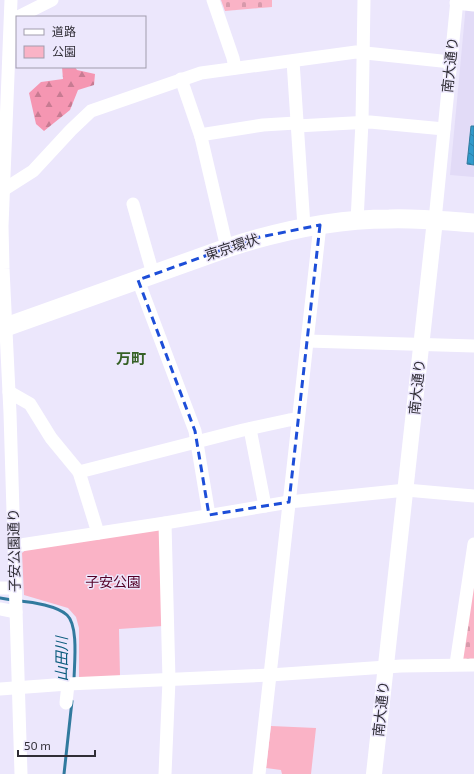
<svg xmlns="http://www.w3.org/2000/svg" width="474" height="774" viewBox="0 0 474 774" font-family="'Exo 2','Noto Sans JP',sans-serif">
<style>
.built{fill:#e2dbf7}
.forest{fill:url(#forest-firs)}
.cemetery{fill:url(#cemetery-stones)}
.park{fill:#fab3c6}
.water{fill:url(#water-waves);stroke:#317a9e}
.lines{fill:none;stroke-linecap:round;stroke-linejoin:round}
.stream{stroke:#317a9e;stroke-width:3}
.minor{stroke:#fff;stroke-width:13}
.major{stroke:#fff;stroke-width:16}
.highway{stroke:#fff;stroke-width:19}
.marked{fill:none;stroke:#1d4ed8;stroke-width:3;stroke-dasharray:8 5;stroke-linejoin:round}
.labels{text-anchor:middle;stroke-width:3;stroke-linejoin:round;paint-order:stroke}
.street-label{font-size:14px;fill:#302e36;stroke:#ece7fc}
.park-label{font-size:14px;fill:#540027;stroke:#ece7fc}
.neighbourhood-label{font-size:15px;font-weight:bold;fill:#356025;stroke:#ece7fc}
.water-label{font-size:15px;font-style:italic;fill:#0a5b7d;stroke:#ece7fc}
</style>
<defs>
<pattern id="forest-firs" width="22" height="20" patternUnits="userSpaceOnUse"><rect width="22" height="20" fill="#f596b2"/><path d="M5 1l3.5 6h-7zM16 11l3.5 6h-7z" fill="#c77b92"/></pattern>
<pattern id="cemetery-stones" width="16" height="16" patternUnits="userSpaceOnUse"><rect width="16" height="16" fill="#fab3c6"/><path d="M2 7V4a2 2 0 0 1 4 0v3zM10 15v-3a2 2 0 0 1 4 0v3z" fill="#d79aab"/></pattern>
<pattern id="water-waves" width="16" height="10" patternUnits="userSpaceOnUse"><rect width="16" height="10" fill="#319acb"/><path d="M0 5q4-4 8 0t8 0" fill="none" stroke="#2a7ea6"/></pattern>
</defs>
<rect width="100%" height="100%" fill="#ece7fc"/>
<path class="built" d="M466 4 474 5V177L450 175Z"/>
<path class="forest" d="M62 67H75L77 70 95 74 94 85 78 90 70 110 44 131 36 124 29 93 41 82 63 79Z"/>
<g class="cemetery">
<path d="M221 0H272V7L225 11Z"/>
<path d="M474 581V660H461Z"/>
</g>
<g class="park">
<path d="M160 528 163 626 119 629 120 676 79 679V628L76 617 68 608 24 595 22 553 28 548Z"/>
<path d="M271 726 316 728 311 774H282L281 770 266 768Z"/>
</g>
<path class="water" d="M471 126H474V165L467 164Z"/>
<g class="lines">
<g class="stream">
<path d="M0 598 12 600"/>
<path d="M20 601C33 602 57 606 67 615 79 626 74 666 74 681"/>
<path d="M64 774 72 701"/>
</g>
<g class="minor">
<path d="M11 0 2 226 3 269 10 413 21 774"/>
<path d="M213 0 233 58 235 68"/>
<path d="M456 3 474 5"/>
<path d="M18 17 52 0"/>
<path d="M293 61 304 227"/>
<path d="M181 79 201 137 227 248"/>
<path d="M297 126 370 122 444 129"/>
<path d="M201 137 206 134 263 125 296 123"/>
<path d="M0 192 33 171 71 130 91 111 201 73 356 52 451 62"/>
<path d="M133 204 153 274"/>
<path d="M435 220 457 0"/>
<path d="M357 221 362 122 364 0"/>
<path d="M138 280 195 431 209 515"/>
<path d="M307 341 474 346"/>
<path d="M9 392 30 404 51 438 79 472 98 533"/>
<path d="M250 429 265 506"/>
<path d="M79 472 243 430 289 420 298 419"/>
<path d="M14 546 165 523 289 502 406 490 474 496"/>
<path d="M0 588H15"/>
<path d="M0 609 16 612"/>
<path d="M456 664 474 544"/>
<path d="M0 689 68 684 270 675 401 666 474 665"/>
<path d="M66 703 68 684"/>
<path d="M165 774 169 680 165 523"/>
<path d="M259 774 320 225"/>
</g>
<path class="major" d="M374 774 435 220"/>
<path class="highway" d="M0 329 227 248C279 231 334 219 389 219 417 218 446 221 474 223"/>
</g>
<path class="marked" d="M320 225 289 502 209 515 195 431 138 280 255 238Z"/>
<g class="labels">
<g class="street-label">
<text transform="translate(450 65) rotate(-84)" y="5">南大通り</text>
<text transform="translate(232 247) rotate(-18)" y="5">東京環状</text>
<text transform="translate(417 387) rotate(-84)" y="5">南大通り</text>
<text transform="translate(14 550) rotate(-91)" y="5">子安公園通り</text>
<text transform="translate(381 709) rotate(-84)" y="5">南大通り</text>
</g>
<g class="park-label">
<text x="113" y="587">子安公園</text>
</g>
<g class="neighbourhood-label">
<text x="131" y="364">万町</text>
</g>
<g class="water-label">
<text transform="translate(62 659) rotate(-90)" y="5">山田川</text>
</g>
</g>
<rect x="16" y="16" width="130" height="52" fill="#ece7fc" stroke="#a19dad"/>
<rect x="24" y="29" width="20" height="6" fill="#ffffff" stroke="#a19dad"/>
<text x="52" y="36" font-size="12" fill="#302e36">道路</text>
<rect x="24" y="46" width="20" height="12" fill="#fab3c6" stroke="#a19dad"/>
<text x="52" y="56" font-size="12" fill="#302e36">公園</text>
<path d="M18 750v6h77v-6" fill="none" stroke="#302e36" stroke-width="2"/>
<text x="24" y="750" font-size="12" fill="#302e36" stroke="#ece7fc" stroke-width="3" paint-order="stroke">50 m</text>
</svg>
